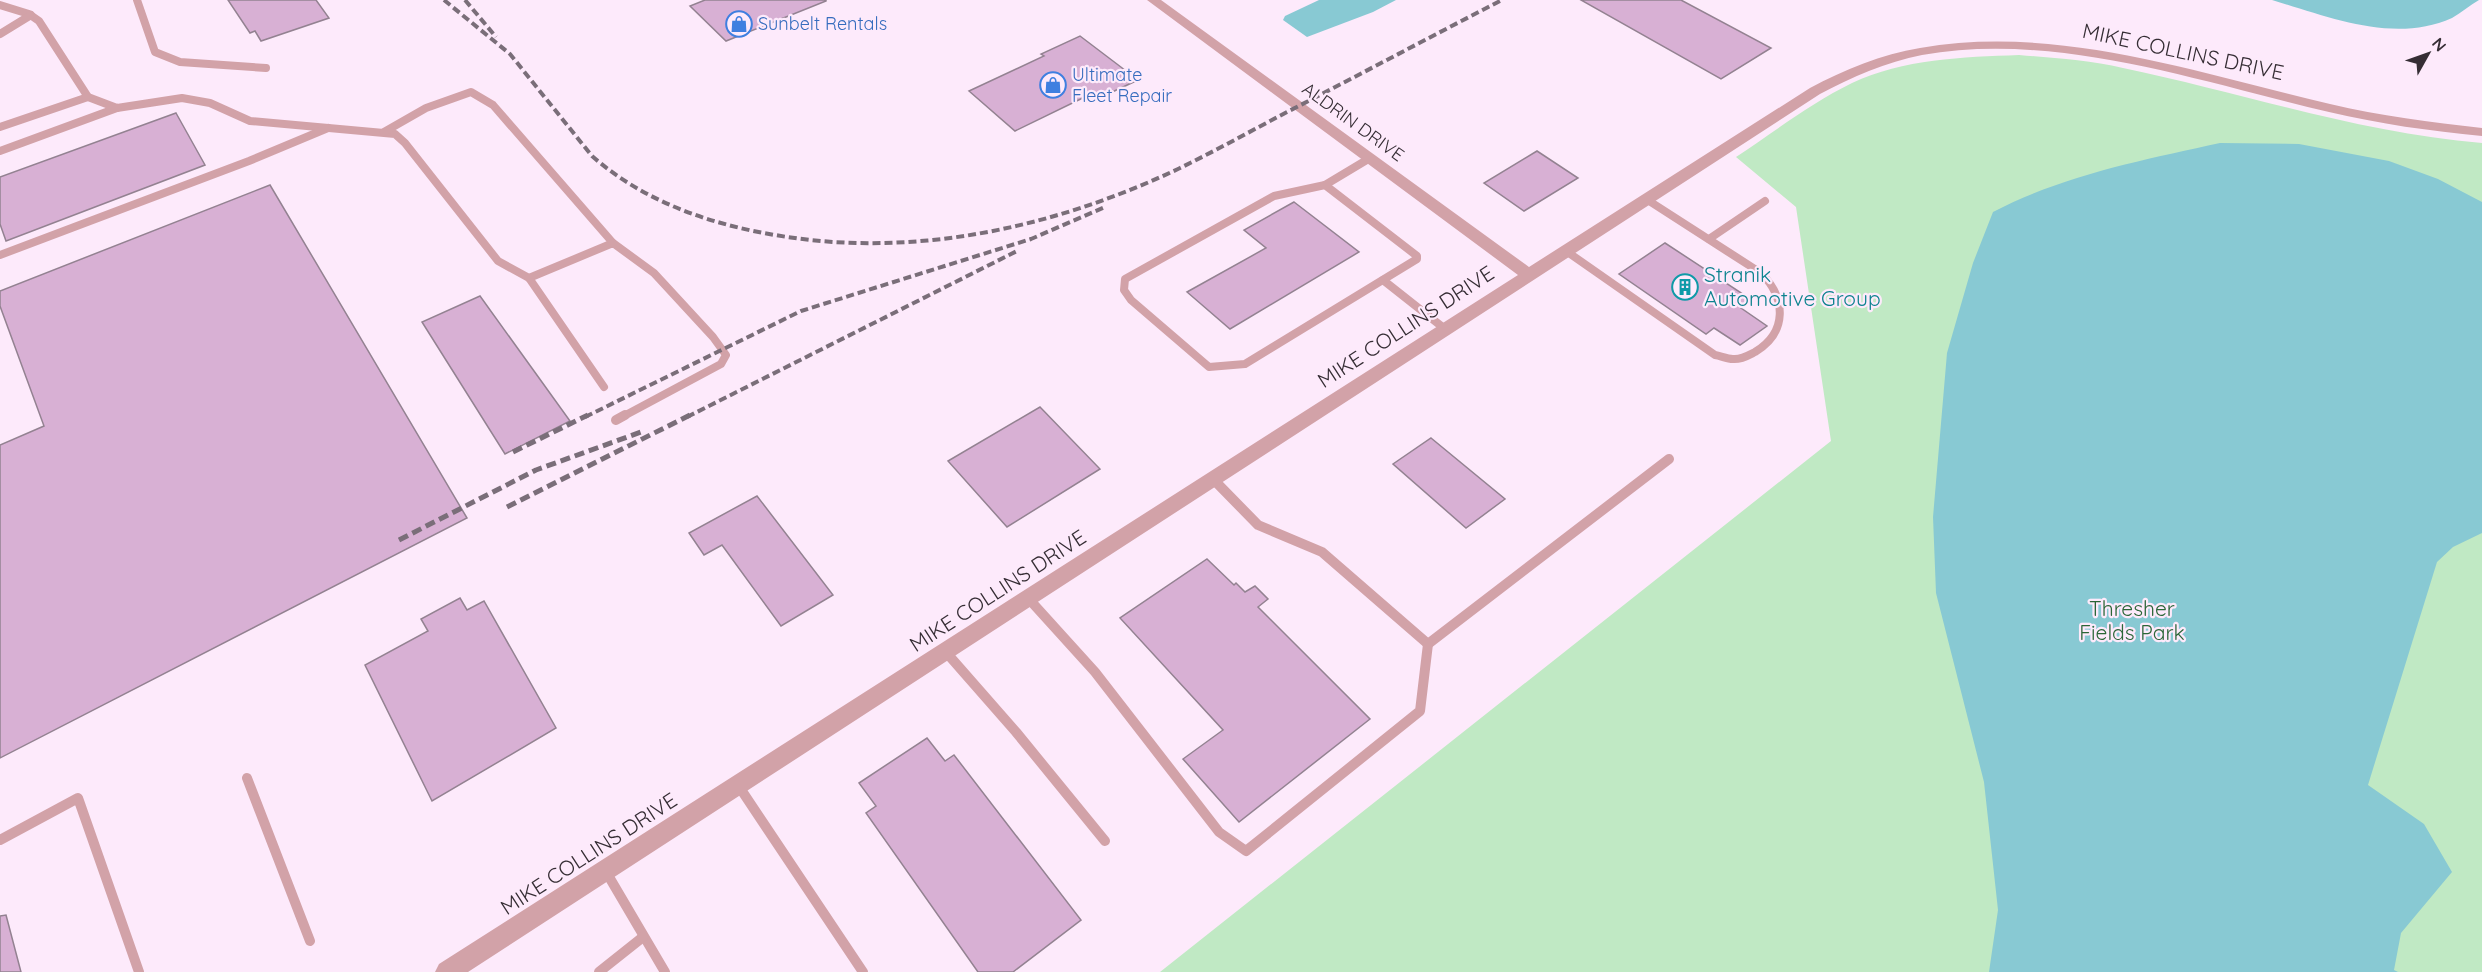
<svg xmlns="http://www.w3.org/2000/svg" width="2482" height="972" viewBox="0 0 2482 972" font-family="Quicksand,sans-serif">
<style>
.green{fill:#c0e9c4}
.water{fill:#88c9d3}
.building{fill:#d8b0d4;stroke:#938291;stroke-width:1.5}
.lines{fill:none;stroke-linecap:round;stroke-linejoin:round}
.service-far1{stroke:#d2a2a8;stroke-width:8}
.service{stroke:#d2a2a8;stroke-width:10}
.tertiary{fill:#d2a2a8;fill-rule:evenodd}
.rail-far1{stroke:#7a6e79;stroke-width:4;stroke-dasharray:8 4;stroke-linecap:butt}
.rail{stroke:#7a6e79;stroke-width:5;stroke-dasharray:10 5;stroke-linecap:butt}
.labels{text-anchor:middle;stroke-width:4.5;stroke-linejoin:round;paint-order:stroke}
.far-shop-label{font-size:18px;fill:#366cbe;stroke:#fdeafb;text-anchor:start}
.far-street-label{font-size:18px;fill:#352d34;stroke:#fdeafb}
.street-label{font-size:21px;fill:#352d34;stroke:#fdeafb}
.culture-label{font-size:21px;fill:#0d838f;stroke:#fdeafb;text-anchor:start}
.park-label{font-size:21px;fill:#2b6637;stroke:#fdeafb}
</style>
<rect width="100%" height="100%" fill="#fdeafb"/>
<path class="green" d="M2019 55C2053 58 2089 60 2123 68 2243 93 2360 133 2482 143V972H1160L1831 441 1796 207 1736 157C1774 132 1811 103 1852 83 1903 59 1963 57 2019 55Z"/>
<g class="water">
<path d="M1319 0H1396L1373 12 1307 37 1283 20 1285 16Z"/>
<path d="M2272 0H2479C2470 5 2461 13 2452 18 2394 44 2329 17 2272 0Z"/>
<path d="M2220 143 2299 144 2389 161 2438 179 2482 202V533L2453 547 2437 562 2368 785 2424 824 2452 872 2401 933 2394 970 2398 972H1989L1998 910 1984 782 1936 593 1933 517 1947 353 1973 263 1993 212C2064 175 2143 160 2220 143Z"/>
</g>
<g class="building">
<path d="M228 0H316L329 18 261 41 255 31 250 33Z"/>
<path d="M705 0H826V1L726 41 690 6Z"/>
<path d="M1581 0H1681L1771 48 1721 79Z"/>
<path d="M1080 36 1138 80 1097 99 1091 94 1015 131 969 91 1044 56 1041 54Z"/>
<path d="M176 113 205 165 6 241 0 224V177Z"/>
<path d="M1537 151 1578 178 1524 211 1484 183Z"/>
<path d="M270 185 467 518 0 758V445L44 426 0 306V291Z"/>
<path d="M1294 202 1359 252 1230 329 1187 292 1266 248 1244 230Z"/>
<path d="M1665 243 1752 300 1741 308 1767 326 1740 345 1714 328 1706 334 1619 274Z"/>
<path d="M480 296 570 421 505 454 422 322Z"/>
<path d="M1040 407 1100 469 1007 527 948 461Z"/>
<path d="M1431 438 1505 499 1466 528 1393 464Z"/>
<path d="M757 496 833 595 781 626 722 545 704 555 689 533Z"/>
<path d="M1207 559 1234 585 1236 583 1245 592 1255 586 1268 599 1258 607 1370 719 1239 822 1183 759 1223 730 1120 618Z"/>
<path d="M460 598 467 610 484 601 556 728 432 801 365 665 428 631 421 619Z"/>
<path d="M927 738 945 761 954 755 1081 920 1013 972H978L866 813 876 806 859 783Z"/>
<path d="M6 915 21 972H0V916Z"/>
</g>
<g class="lines">
<g class="service-far1">
<path d="M137 0 155 52 180 62 266 68"/>
<path d="M0 5 29 14 39 21 88 97 117 108 182 98 210 103 250 121 395 134 405 143 498 261 529 278 604 387"/>
<path d="M0 34 31 15"/>
<path d="M0 127 88 97"/>
<path d="M384 132 426 108 471 92 493 105 613 243"/>
<path d="M0 151 117 108"/>
<path d="M1325 185 1417 256V259L1245 364 1209 367 1131 300 1124 290 1125 279 1274 196Z"/>
<path d="M1325 185 1370 158"/>
<path d="M1709 239 1765 201"/>
<path d="M1566 251 1715 355C1721 356 1727 359 1733 359 1741 360 1749 355 1755 352 1788 332 1786 298 1761 273L1646 199"/>
<path d="M0 255 249 161 328 128"/>
<path d="M529 278 613 243 654 273 713 337 726 355 721 364 622 417"/>
<path d="M1383 280 1445 329"/>
</g>
<g class="service">
<path d="M616 420 625 415"/>
<path d="M1213 479 1258 525 1322 552 1428 644 1669 459"/>
<path d="M1028 598 1095 672 1219 832 1246 851 1420 711 1428 644"/>
<path d="M945 651 1016 732 1105 841"/>
<path d="M247 778 310 941"/>
<path d="M738 785 863 972"/>
<path d="M0 840 78 798 139 972"/>
<path d="M605 870 665 972"/>
<path d="M599 972 643 937"/>
</g>
<path class="tertiary" d="M1147 0H1161L1529 267 1810 88C1844 70 1882 54 1920 48 2058 24 2197 73 2330 104 2380 116 2431 122 2482 128V136C2430 131 2380 124 2329 112 2200 82 2056 31 1922 55 1886 62 1852 77 1820 94L468 972H435L439 964 1518 275Z"/>
<g class="rail-far1">
<path d="M444 0 510 54 592 156C643 201 709 224 775 235 913 259 1053 228 1178 169 1215 151 1251 131 1287 112 1359 75 1430 37 1502 0"/>
<path d="M465 0 496 37"/>
<path d="M585 417 801 311 1031 239 1105 207"/>
<path d="M687 417 1017 251"/>
</g>
<g class="rail">
<path d="M513 452 588 415"/>
<path d="M507 507 690 415"/>
<path d="M399 540 536 470 641 432"/>
</g>
</g>
<defs>
<g id="shop-ring" transform="scale(1.35)"><circle r="9.5" fill="#fdeafb" stroke="#3f7fe0" stroke-width="1.5"/><path d="M-5-2.5h2.3a2.7 3.5 0 0 1 5.4 0H5L5.5 6h-11ZM-1.5-2.5h3a1.5 2.3 0 0 0-3 0Z" fill="#3f7fe0"/></g>
<g id="building-ring" transform="scale(1.35)"><circle r="9.5" fill="#fdeafb" stroke="#0f9aa8" stroke-width="1.5"/><path d="M-4-6H4V6H1V3H-1V6H-4ZM-2.5-4.3h1.7v1.8h-1.7ZM.8-4.3h1.7v1.8H.8ZM-2.5-1h1.7V.8h-1.7ZM.8-1h1.7V.8H.8Z" fill="#0f9aa8"/></g>
</defs>
<g fill-rule="evenodd">
<use href="#shop-ring" x="739" y="24"/>
<use href="#shop-ring" x="1053" y="85"/>
<use href="#building-ring" x="1685" y="287"/>
</g>
<g class="labels">
<g class="far-shop-label">
<text x="758" y="30">Sunbelt Rentals</text>
<text x="1072" y="81">Ultimate<tspan x="1072" dy="21">Fleet Repair</tspan></text>
</g>
<g class="far-street-label">
<text transform="translate(1353 122) rotate(36)" y="6">ALDRIN DRIVE</text>
</g>
<g class="street-label">
<text transform="translate(2183 52) rotate(12)" y="7">MIKE COLLINS DRIVE</text>
<text transform="translate(1406 327) rotate(-33)" y="7">MIKE COLLINS DRIVE</text>
<text transform="translate(998 591) rotate(-33)" y="7">MIKE COLLINS DRIVE</text>
<text transform="translate(589 854) rotate(-33)" y="7">MIKE COLLINS DRIVE</text>
</g>
<g class="culture-label">
<text x="1704" y="282">Stranik<tspan x="1704" dy="24">Automotive Group</tspan></text>
</g>
<g class="park-label">
<text x="2132" y="616">Thresher<tspan x="2132" dy="24">Fields Park</tspan></text>
</g>
</g>
<g transform="translate(2428 54) rotate(50)" stroke="#fdeafb" stroke-width="4.5" paint-order="stroke">
<path d="M0-4.5L10 22L0 15L-10 22Z" fill="#352d34"/>
<text y="-9" font-size="16" font-weight="bold" text-anchor="middle" fill="#352d34">N</text>
</g>
</svg>
